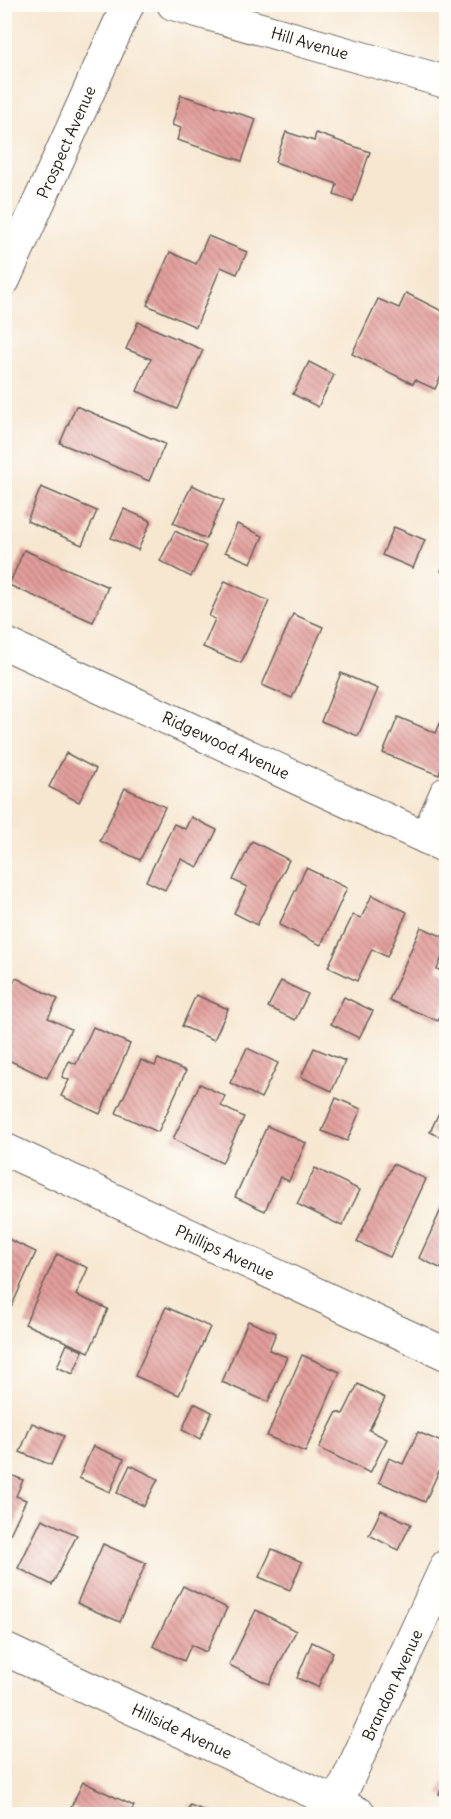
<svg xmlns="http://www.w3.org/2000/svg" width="451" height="1819" viewBox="0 0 451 1819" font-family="Delius,sans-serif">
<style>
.building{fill:url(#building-back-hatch)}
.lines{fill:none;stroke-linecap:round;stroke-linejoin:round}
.minor-casing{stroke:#69635b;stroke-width:34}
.minor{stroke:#fff;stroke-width:32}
.labels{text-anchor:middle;stroke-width:4.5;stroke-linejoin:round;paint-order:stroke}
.street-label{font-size:16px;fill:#1c1c1c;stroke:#fdfcf7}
</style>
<defs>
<pattern id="building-back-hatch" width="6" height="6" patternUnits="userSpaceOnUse" patternTransform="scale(1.5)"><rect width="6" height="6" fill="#e39e9b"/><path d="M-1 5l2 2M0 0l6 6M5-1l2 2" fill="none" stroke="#b7807e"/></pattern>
</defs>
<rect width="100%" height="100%" fill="#fdfcf7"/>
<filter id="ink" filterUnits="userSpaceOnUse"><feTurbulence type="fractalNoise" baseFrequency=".0167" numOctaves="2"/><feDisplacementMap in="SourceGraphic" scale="12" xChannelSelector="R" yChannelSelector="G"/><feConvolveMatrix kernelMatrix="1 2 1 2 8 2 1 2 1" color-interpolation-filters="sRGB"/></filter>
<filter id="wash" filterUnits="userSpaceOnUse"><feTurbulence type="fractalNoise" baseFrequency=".008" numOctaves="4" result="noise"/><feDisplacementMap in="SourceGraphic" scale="24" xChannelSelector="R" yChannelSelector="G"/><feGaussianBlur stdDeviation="1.35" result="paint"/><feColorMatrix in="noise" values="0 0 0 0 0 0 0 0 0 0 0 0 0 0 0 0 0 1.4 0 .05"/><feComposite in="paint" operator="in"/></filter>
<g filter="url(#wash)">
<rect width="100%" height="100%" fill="#f7e7d1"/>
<g id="blocks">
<g class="building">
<path d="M181 95 256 119 242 161 177 140 181 128 172 125Z"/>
<path d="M286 132 314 141 316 133 370 152 353 201 334 195 337 184 275 162Z"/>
<path d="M208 236 247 252 237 274 221 267 196 327 147 305 170 252 196 264Z"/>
<path d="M406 293 446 313V365L435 389 415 380 413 384 352 354 378 299 399 308Z"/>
<path d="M138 322 203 350 177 409 137 391 151 359 126 349Z"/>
<path d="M309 362 334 375 318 407 293 394Z"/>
<path d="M76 406 165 444 149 481 60 443Z"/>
<path d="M192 485 224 500 206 539 173 523Z"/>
<path d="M41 487 97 511 82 545 27 521Z"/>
<path d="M124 509 151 521 138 550 111 538Z"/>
<path d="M237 524 263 536 251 563 225 552Z"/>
<path d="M394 527 425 540 413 568 382 555Z"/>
<path d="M175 531 206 546 191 577 160 561Z"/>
<path d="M24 550 108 587 93 622 9 585Z"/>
<path d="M446 560V574L441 571Z"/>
<path d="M225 581 269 601 241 663 203 647 215 619 209 616Z"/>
<path d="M293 614 323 627 292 698 262 685Z"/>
<path d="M341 673 378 689 358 736 321 721Z"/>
<path d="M398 717 436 733 441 721 446 723V756L439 775 383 753Z"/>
<path d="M66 753 96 769 79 802 49 787Z"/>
<path d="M125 788 165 807 140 860 100 841Z"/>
<path d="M191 817 217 830 198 867 181 859 165 890 146 881 174 824 185 829Z"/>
<path d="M252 841 289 860 257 925 234 913 247 887 233 880Z"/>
<path d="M306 868 347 888 321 945 279 925Z"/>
<path d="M372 895 407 912 387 957 372 949 357 981 328 967 353 915 361 918Z"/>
<path d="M421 927 446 938V948L437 969 446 973V1001L438 1021 389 1000Z"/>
<path d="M16 978 58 999 48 1018 71 1029 47 1078 4 1058V1001Z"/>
<path d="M281 981 308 994 295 1020 268 1007Z"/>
<path d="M196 995 228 1009 214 1040 182 1026Z"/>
<path d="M344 997 373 1011 359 1038 331 1024Z"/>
<path d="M93 1027 130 1044 100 1114 61 1096 69 1080 62 1077 69 1061 76 1064Z"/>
<path d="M247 1048 278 1063 261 1098 230 1083Z"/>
<path d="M314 1048 345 1061 332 1091 301 1077Z"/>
<path d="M158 1059 186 1071 158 1132 116 1113 141 1060 155 1066Z"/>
<path d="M200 1084 225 1096 221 1106 244 1117 222 1163 173 1139Z"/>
<path d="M336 1098 361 1109 347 1141 322 1131Z"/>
<path d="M444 1102 446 1103V1140L430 1132Z"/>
<path d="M267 1126 306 1143 289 1181 280 1177 265 1211 235 1197Z"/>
<path d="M393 1164 426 1179 390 1257 357 1242Z"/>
<path d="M315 1168 360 1190 342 1226 297 1204Z"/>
<path d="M444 1203 446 1204V1271L419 1258Z"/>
<path d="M4 1237 36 1252 9 1312 4 1310Z"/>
<path d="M57 1254 88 1268 76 1295 108 1309 89 1352 25 1324Z"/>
<path d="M166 1307 210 1327 179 1395 135 1376Z"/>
<path d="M248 1321 276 1333 269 1350 287 1357 268 1402 222 1382Z"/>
<path d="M67 1344 83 1351 73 1374 57 1367Z"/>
<path d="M302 1355 340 1372 305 1452 267 1436Z"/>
<path d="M358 1384 385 1398 369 1430 387 1439 370 1473 319 1448 337 1412 343 1414Z"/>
<path d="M194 1403 212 1412 200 1439 182 1430Z"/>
<path d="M32 1423 64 1436 51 1465 20 1452Z"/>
<path d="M418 1432 446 1444V1455L425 1502 379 1482 389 1458 403 1464Z"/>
<path d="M93 1446 124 1459 110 1492 79 1478Z"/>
<path d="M130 1465 158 1479 144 1506 117 1493Z"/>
<path d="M4 1472 23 1480 16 1496 26 1500 4 1547Z"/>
<path d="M381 1510 411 1524 398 1550 369 1535Z"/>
<path d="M42 1519 77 1535 52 1585 18 1568Z"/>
<path d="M103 1544 146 1563 120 1622 77 1603Z"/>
<path d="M272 1549 302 1562 290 1590 259 1577Z"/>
<path d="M183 1586 227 1608 206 1652 191 1645 184 1661 153 1646Z"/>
<path d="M256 1610 296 1631 269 1684 229 1665Z"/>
<path d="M312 1642 333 1652 318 1687 297 1678Z"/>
<path d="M446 1778V1797L439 1794Z"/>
<path d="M83 1782 134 1806 130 1814H85L71 1807Z"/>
<path d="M190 1805 213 1814H186Z"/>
</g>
</g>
</g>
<g filter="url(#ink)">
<use href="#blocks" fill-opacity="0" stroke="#69635b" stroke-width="1.5"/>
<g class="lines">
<g class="minor-casing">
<g id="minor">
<path d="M173 4 446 82"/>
<path d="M4 280 128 4"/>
<path d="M4 643 446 847"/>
<path d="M426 838 446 793"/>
<path d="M4 1149 446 1354"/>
<path d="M4 1649 360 1814"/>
<path d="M337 1803 446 1566"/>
</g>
</g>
<use href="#minor" class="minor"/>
</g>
</g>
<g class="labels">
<g class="street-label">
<text transform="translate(310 43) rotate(16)" y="6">Hill Avenue</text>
<text transform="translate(66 142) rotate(-66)" y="6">Prospect Avenue</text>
<text transform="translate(226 745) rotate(25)" y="6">Ridgewood Avenue</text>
<text transform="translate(225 1252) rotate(25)" y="6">Phillips Avenue</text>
<text transform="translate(392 1685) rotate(-65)" y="6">Brandon Avenue</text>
<text transform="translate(182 1731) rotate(25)" y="6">Hillside Avenue</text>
</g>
</g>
<rect width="451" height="1819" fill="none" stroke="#fdfcf7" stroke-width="24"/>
</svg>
